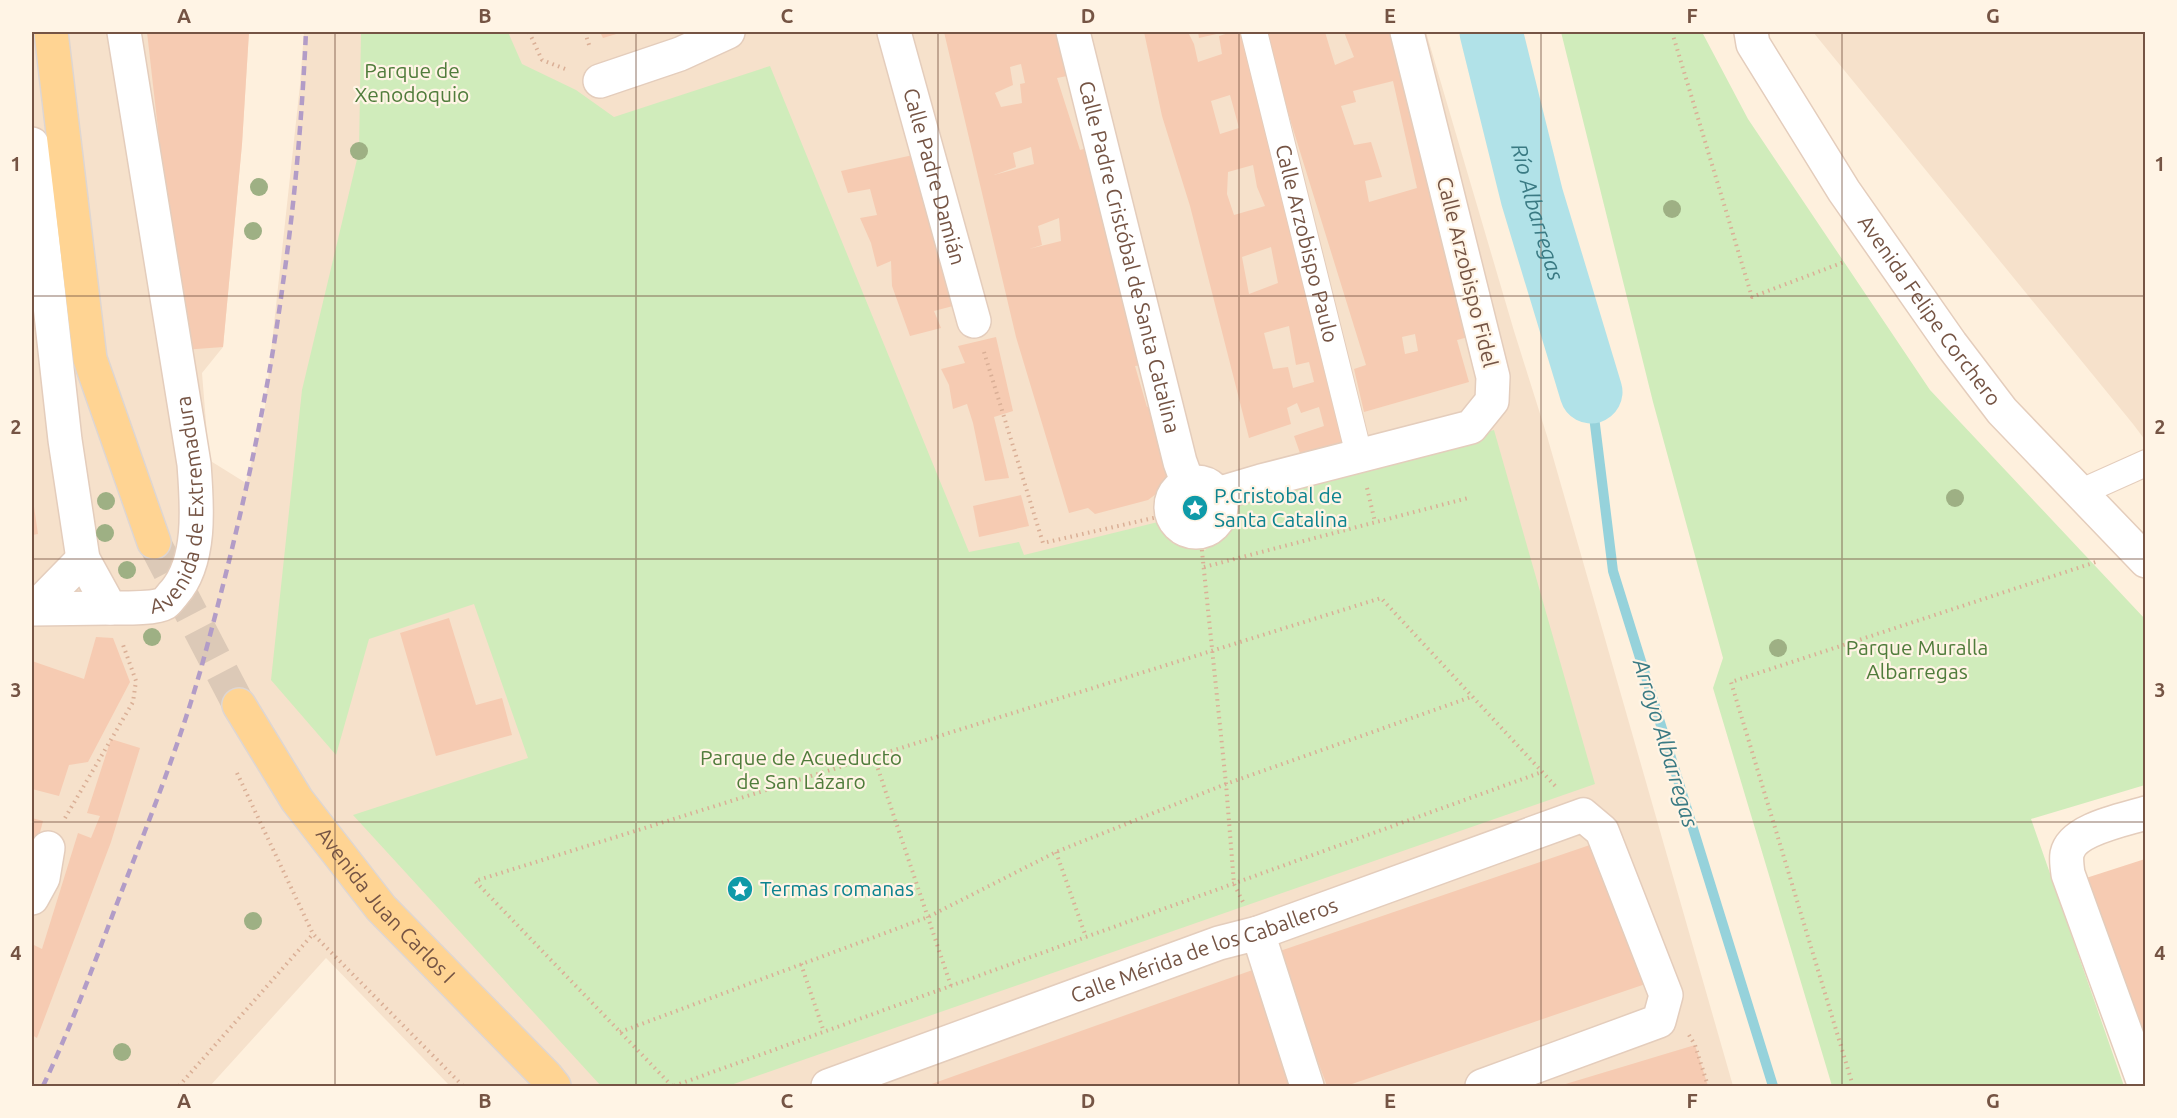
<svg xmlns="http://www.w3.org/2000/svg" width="2177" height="1118" viewBox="0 0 2177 1118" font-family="Ubuntu,sans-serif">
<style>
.residential{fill:#f6e1cb}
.green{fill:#d0ecbb}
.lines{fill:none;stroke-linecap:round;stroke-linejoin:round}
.stream{stroke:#96d2db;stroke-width:10}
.river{stroke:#b1e2e8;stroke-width:63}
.building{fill:#f6cbb2;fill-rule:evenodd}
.primary-tunnel{stroke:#dcc9b7;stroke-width:33;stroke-dasharray:33 16;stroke-linecap:butt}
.pedestrian-casing{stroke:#e4cdbc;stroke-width:28}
.minor-casing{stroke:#e4cdbc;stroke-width:36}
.primary-casing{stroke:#ded6d2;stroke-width:36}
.path{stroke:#daaf96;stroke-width:4;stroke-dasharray:1.5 4.5;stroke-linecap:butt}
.pedestrian{stroke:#fff;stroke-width:26}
.minor{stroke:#fff;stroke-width:33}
.primary{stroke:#ffd493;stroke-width:33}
.rail{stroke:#b29cc7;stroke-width:4.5;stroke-dasharray:9 6;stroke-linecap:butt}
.tree{fill:#9eb084}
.grid{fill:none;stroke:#755444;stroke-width:1.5;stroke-opacity:0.55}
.labels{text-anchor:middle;stroke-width:4.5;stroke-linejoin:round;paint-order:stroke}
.park-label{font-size:21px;fill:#507c3b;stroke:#fff4e5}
.street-label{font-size:21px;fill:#755444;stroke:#fff4e5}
.culture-label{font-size:21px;fill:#0d838f;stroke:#fff4e5;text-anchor:start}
.water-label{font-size:22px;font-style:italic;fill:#3a7a83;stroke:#fff4e5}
.neatline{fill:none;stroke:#755444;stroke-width:2}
.grid-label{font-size:20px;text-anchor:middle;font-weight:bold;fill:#755444}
</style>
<rect width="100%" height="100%" fill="#fef0dd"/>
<g class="residential">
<path d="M32 32H249L242 144 223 347 202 373 209 460 246 483 264 416 300 85 304 32H1426L1514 331 1547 436 1733 1086H450L326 958 210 1086H32Z"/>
<path d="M1813 32H2145V440L2133 424Z"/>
</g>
<g class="green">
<path d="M361 32H508L522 64 576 90 614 117 770 66 969 552 1019 542 1024 555 1158 522 1172 543 1205 550 1231 532 1232 502 1494 430 1595 784 728 1086H601L353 815 528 758 474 604 369 639 336 755 271 680 302 390 359 151Z"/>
<path d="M1561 32H1702L1748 119 1930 390 2145 619V785L2031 819 2124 1086H1832L1713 688 1723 658 1653 402Z"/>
</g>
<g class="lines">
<path class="stream" d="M1591 392 1613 571 1773 1086"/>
<path class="river" id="s1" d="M1491 32 1532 197 1591 392"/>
</g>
<g class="building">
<path d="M147 32H249L242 144 223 347 183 350Z"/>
<path d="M600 32H623L603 38Z"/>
<path d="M944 32H1056L1067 76 1057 78 1080 150 1094 146 1145 365 1135 366 1147 407 1153 405 1171 483 1148 500 1095 514 1088 508 1069 513 1016 337ZM1021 64 1025 83 1020 84 1022 103 1001 107 995 93 1013 85 1010 67ZM1031 147 1034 164 994 175 1016 167 1013 153ZM1059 218 1061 241 1029 249 1042 245 1038 226Z"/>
<path d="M1144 32H1188L1194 44 1198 62 1222 54 1219 36 1232 32H1254L1344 446 1301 456 1294 436 1324 426 1319 407 1301 413 1297 403 1287 408 1291 424 1249 438 1190 206 1162 116ZM1230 95 1239 128 1220 134 1211 101ZM1253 165 1257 187 1265 206 1234 215 1227 194 1228 172ZM1271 247 1278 283 1249 294 1242 257ZM1289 326 1296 365 1309 362 1314 382 1293 388 1288 367 1273 369 1264 333Z"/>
<path d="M1198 32H1225L1199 38Z"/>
<path d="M1265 32H1325L1335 65 1354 57 1344 32H1395L1476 335 1457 340 1469 382 1364 412 1354 369 1366 365 1272 61ZM1393 81 1417 188 1369 202 1365 181 1382 177 1371 142 1354 145 1341 106 1356 102 1353 91ZM1415 334 1418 351 1405 354 1402 337Z"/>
<path d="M913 155 953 306 934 311 941 328 910 336 892 286 891 261 877 267 871 243 860 218 877 215 870 189 848 193 841 171Z"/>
<path d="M996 337 1013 411 994 417 1009 478 985 481 973 423 967 404 953 409 949 385 941 369 965 363 958 346Z"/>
<path d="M1021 495 1029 526 979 537 973 506Z"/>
<path d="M33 500 38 534 32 535V501Z"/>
<path d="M449 618 476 705 502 698 512 735 436 756 400 633Z"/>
<path d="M96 637 113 638 130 682 88 762 69 765 59 796 32 789V661L84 679Z"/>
<path d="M111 739 140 748 111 842 37 1038 32 1035V944L42 949 78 833 91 838 100 816 87 813Z"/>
<path d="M32 818 43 821 32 863Z"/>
<path d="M1622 834 1669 976 1346 1086H1327L1277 952Z"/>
<path d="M2145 859V1048L2083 879Z"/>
<path d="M1261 967 1306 1086H926Z"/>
<path d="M1695 1045 1708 1086H1559Z"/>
</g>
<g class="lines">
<path class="primary-tunnel" d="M154 542 239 705"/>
<g class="pedestrian-casing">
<g id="pedestrian">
<path id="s2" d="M1254 32 1359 455"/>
<path d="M2079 493 2146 463"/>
</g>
</g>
<g class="minor-casing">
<g id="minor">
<path id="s3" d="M894 32 974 321"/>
<path id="s4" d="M1073 32 1180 462 1188 484"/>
<path id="s5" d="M1751 32 1753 44 1844 191 1951 344 2002 411 2146 561"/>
<path d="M600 81 680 54 728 32"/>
<path id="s6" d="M32 144 65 440 83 559 110 608C122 608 155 609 165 603 168 601 171 596 174 593 202 561 197 504 194 464L124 32"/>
<circle cx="1196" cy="507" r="25"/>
<path d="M1217 494 1261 481 1471 427 1492 401 1493 377 1407 32"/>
<path d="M35 608 83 559"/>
<path d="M32 609 110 608"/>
<path d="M32 898 43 878 48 848"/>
<path d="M1258 933 1307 1086"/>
<path id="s7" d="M828 1086 1219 943 1258 933 1583 815 1602 831 1666 995 1659 1021 1482 1086"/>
<path d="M2145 1086 2068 874C2067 867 2066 860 2067 854 2072 829 2124 820 2146 813"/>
</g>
</g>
<g class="primary-casing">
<g id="primary">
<path d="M51 32 90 359 154 542"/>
<path id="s8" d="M239 705 297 800 381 908 546 1076 554 1086"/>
</g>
</g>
<g class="path">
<path d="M529 32 542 60 568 70"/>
<path d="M585 32 590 48"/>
<path d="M1672 32 1752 297 1844 262"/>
<path d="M984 352 1043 543 1171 514"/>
<path d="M1367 488 1375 522"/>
<path d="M1200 532 1226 784 1234 884 1243 902"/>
<path d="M1204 567 1468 498"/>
<path d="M874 757 951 986"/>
<path d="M237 773 313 934 463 1086"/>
<path d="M65 818 133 702 136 681 122 642"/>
<path d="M1056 852 1086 937"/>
<path d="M801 964 824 1032"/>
<path d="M620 1032 928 917 1056 852 1226 784 1471 697"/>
<path d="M1689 1035 1695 1045 1708 1086"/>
<path d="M179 1086 313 934"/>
<path d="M672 1086 475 881 1381 598 1558 789"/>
<path d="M674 1086 1542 772"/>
<path d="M1853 1086 1731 682 2099 561"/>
</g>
<use href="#pedestrian" class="pedestrian"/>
<use href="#minor" class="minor"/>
<use href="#primary" class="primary"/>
<path class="rail" d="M43 1086C73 1023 96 958 121 893 150 818 180 743 202 665 236 540 266 412 283 283 295 200 302 116 306 32"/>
</g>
<g class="tree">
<circle cx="359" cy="151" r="9"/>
<circle cx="259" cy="187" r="9"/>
<circle cx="1672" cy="209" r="9"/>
<circle cx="253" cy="231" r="9"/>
<circle cx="1955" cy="498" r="9"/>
<circle cx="106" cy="501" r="9"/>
<circle cx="105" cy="533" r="9"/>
<circle cx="127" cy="570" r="9"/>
<circle cx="152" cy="637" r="9"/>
<circle cx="1778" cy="648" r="9"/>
<circle cx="253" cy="921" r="9"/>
<circle cx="122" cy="1052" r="9"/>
</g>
<path class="grid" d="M335 32V1086M636 32V1086M938 32V1086M1239 32V1086M1541 32V1086M1842 32V1086M32 296H2146M32 559H2146M32 822H2146"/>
<defs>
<g id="sight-disc" transform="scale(1.35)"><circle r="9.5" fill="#0f9aa8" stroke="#fff4e5"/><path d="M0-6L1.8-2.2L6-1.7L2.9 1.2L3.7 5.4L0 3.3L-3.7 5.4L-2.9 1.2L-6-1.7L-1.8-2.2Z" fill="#fff"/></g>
</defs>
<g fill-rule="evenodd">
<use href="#sight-disc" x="1195" y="508"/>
<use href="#sight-disc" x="740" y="889"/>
</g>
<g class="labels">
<g class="park-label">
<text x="412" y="78">Parque de<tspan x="412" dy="24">Xenodoquio</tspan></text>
<text x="1917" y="655">Parque Muralla<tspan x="1917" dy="24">Albarregas</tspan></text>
<text x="801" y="765">Parque de Acueducto<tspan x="801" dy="24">de San Lázaro</tspan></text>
</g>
<g class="street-label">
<text dy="7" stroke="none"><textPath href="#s3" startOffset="150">Calle Padre Damián</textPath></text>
<text dy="7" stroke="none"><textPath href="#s2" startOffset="218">Calle Arzobispo Paulo</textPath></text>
<text dy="7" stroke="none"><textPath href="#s4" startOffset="232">Calle Padre Cristóbal de Santa Catalina</textPath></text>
<text transform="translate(1467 272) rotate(76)" y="7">Calle Arzobispo Fidel</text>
<text dy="7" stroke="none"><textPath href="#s5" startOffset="332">Avenida Felipe Corchero</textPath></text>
<text dy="7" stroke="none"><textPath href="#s6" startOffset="630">Avenida de Extremadura</textPath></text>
<text dy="7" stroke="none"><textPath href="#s8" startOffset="249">Avenida Juan Carlos I</textPath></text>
<text dy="7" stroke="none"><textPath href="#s7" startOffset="400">Calle Mérida de los Caballeros</textPath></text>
</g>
<g class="culture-label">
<text x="1214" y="503">P.Cristobal de<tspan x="1214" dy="24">Santa Catalina</tspan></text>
<text x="760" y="896">Termas romanas</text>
</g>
<g class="water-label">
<text dy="8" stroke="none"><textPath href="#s1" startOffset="186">Río Albarregas</textPath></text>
<text transform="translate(1666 743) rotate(73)" y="8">Arroyo Albarregas</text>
</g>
</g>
<rect width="2177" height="1118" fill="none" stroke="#fff4e5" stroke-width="66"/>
<rect x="33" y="33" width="2111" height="1052" class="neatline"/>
<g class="grid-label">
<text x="184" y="23">A</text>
<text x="485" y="23">B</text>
<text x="787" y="23">C</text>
<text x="1088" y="23">D</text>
<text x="1390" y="23">E</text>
<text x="1692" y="23">F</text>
<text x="1993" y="23">G</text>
<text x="16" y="171">1</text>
<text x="2160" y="171">1</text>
<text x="16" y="434">2</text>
<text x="2160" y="434">2</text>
<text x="16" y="697">3</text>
<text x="2160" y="697">3</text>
<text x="16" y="960">4</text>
<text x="2160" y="960">4</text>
<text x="184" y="1108">A</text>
<text x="485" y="1108">B</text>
<text x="787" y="1108">C</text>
<text x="1088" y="1108">D</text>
<text x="1390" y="1108">E</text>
<text x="1692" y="1108">F</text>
<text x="1993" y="1108">G</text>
</g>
</svg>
